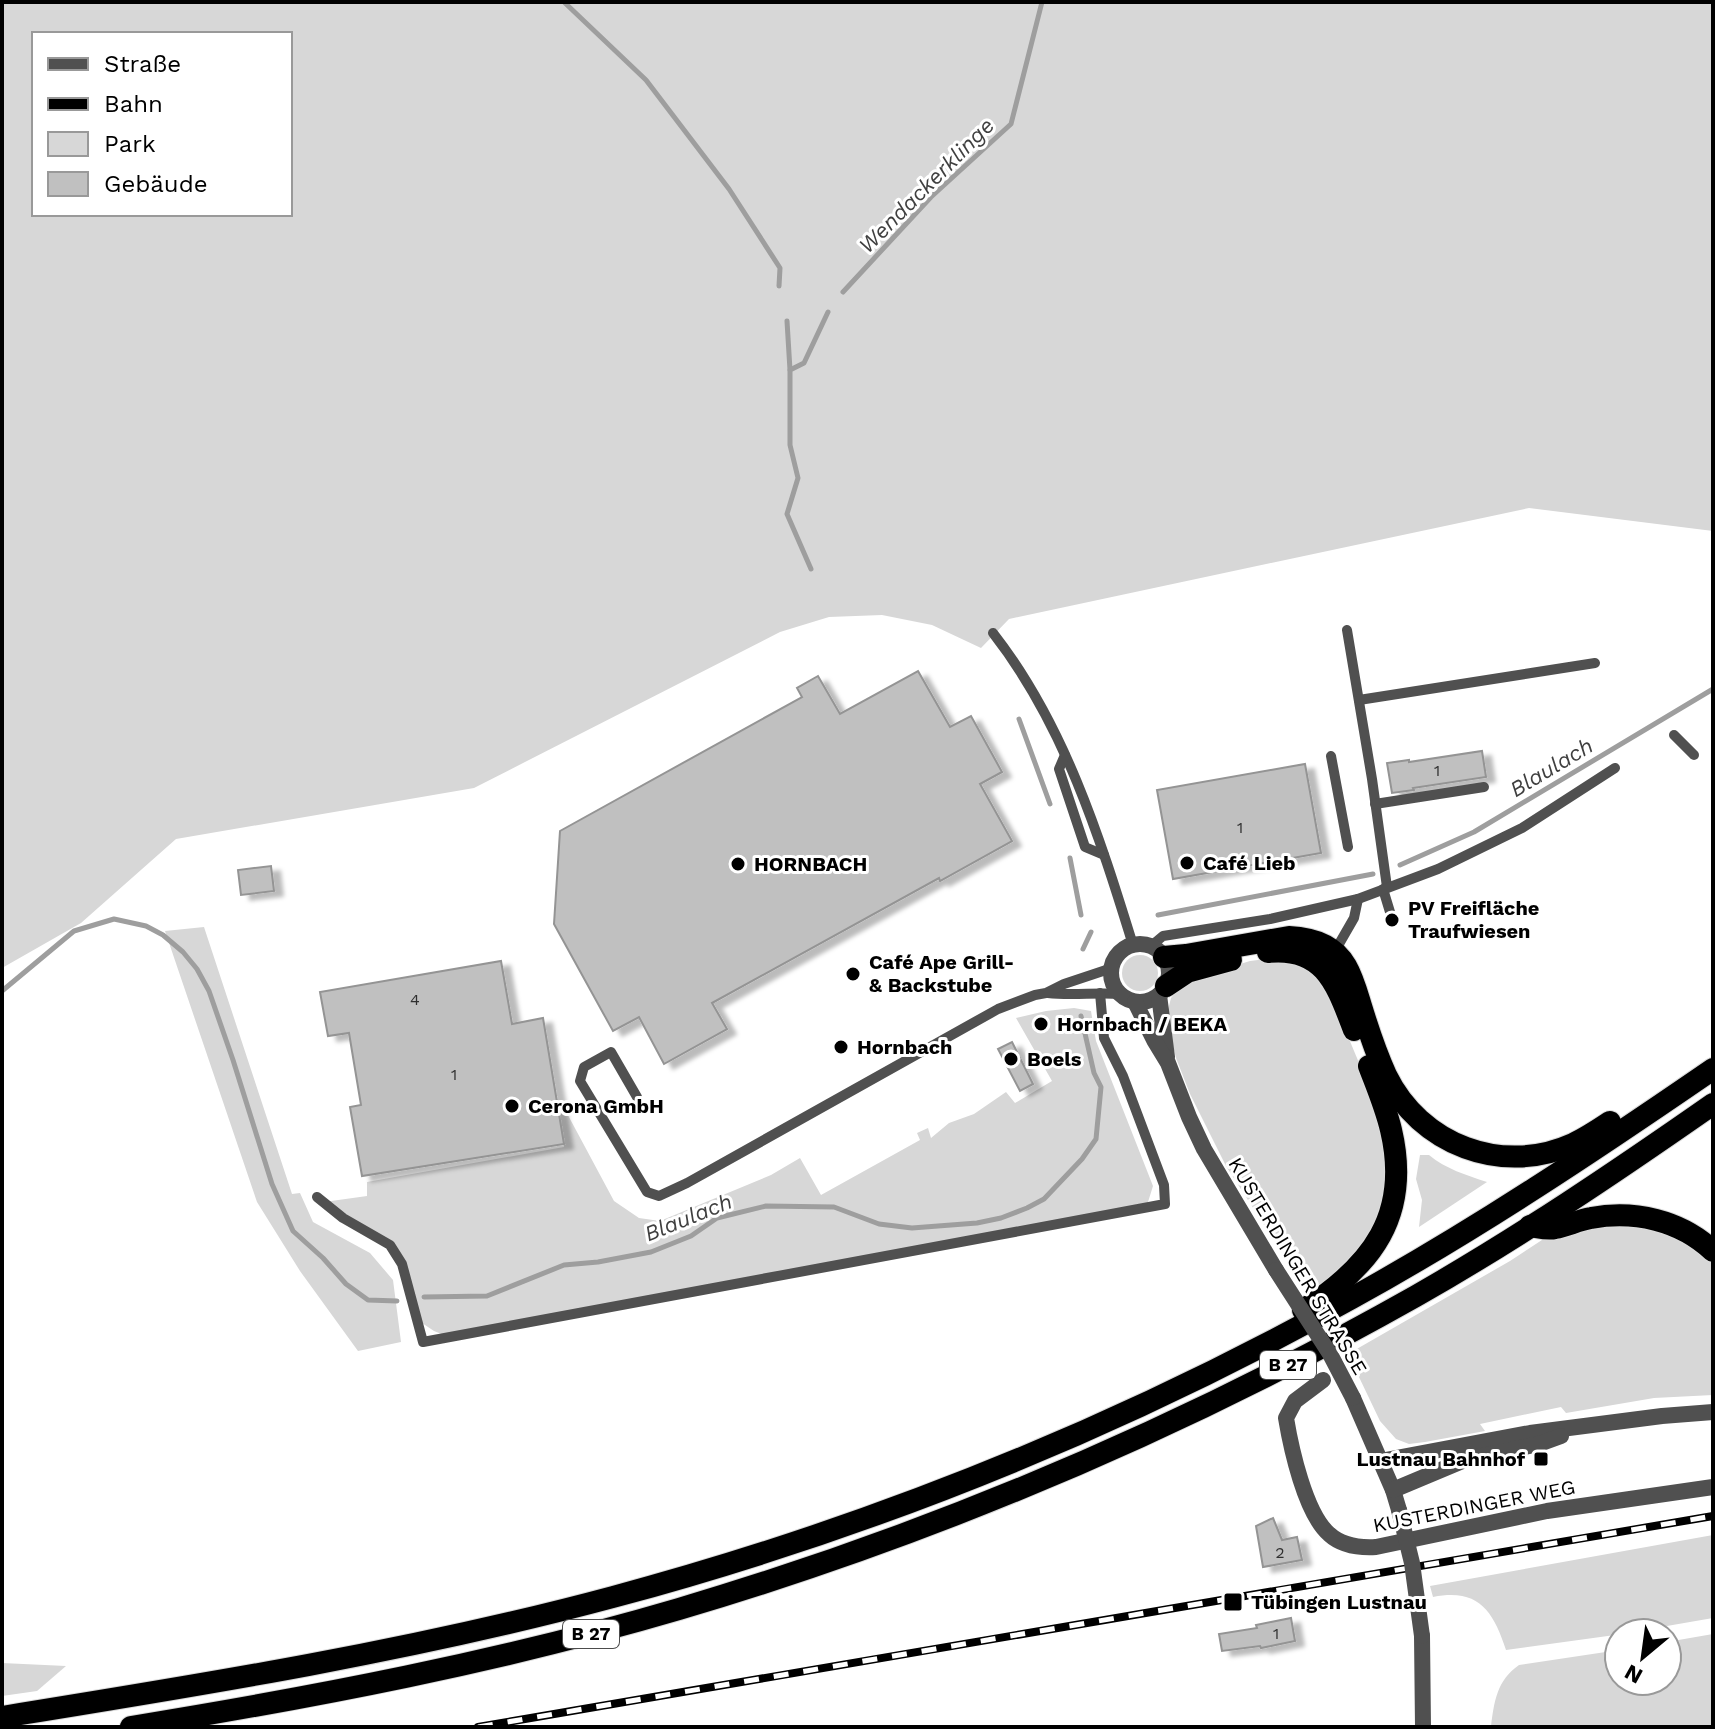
<svg xmlns="http://www.w3.org/2000/svg" width="1715" height="1729" viewBox="0 0 1715 1729" font-family="'Work Sans',sans-serif">
<style>
.green{fill:#d7d7d7;fill-rule:evenodd}
.lines{fill:none;stroke-linecap:round;stroke-linejoin:round}
.stream{stroke:#9e9e9e;stroke-width:5}
.building{fill:#c0c0c0;stroke:#949494;stroke-width:2;filter:url(#shadow)}
.trunk-casing{stroke:#dbdbdb;stroke-width:24}
.service{stroke:#505050;stroke-width:10}
.minor{stroke:#505050;stroke-width:16}
.tertiary{stroke:#505050;stroke-width:16}
.trunk{stroke:#000;stroke-width:22}
.rail-casing{stroke:#000;stroke-width:8}
.rail{stroke:#fff;stroke-width:5;stroke-dasharray:15;stroke-linecap:butt}
.tertiary-bridge{stroke:#505050;stroke-width:16}
.poi-dot{fill:#000;stroke:#fff;stroke-width:3}
.labels{text-anchor:middle;stroke-width:6;stroke-linejoin:round;paint-order:stroke}
.number-label{font-size:16px;fill:#303030}
.shield{fill:#fff;stroke:#4c4c4c;stroke-width:2}
.shield-label{font-size:18px;font-weight:bold;fill:#000}
.poi-label{font-size:20px;font-weight:bold;fill:#000;stroke:#fff;text-anchor:start}
.street-label{font-size:20px;fill:#000;stroke:#fff}
.water-label{font-size:22px;font-style:italic;fill:#3f3f3f;stroke:#fff}
</style>
<defs>
<filter id="shadow"><feDropShadow dx="9" dy="5" stdDeviation="2" flood-color="#0004"/></filter>
</defs>
<rect width="100%" height="100%" fill="#fff"/>
<g class="green">
<path d="M2 2H1713V531L1529 508 1009 619 981 648 932 625 882 615 829 617 780 632 474 788 176 839 81 923 2 968ZM34 34H290V214H34Z"/>
<path d="M204 927 292 1194 300 1193 313 1222 370 1253 393 1280 401 1342 358 1351 300 1271 257 1202 165 931Z"/>
<circle cx="1140" cy="973" r="18"/>
<path d="M1281 957 1313 970 1334 1003 1367 1082 1387 1145 1388 1191 1368 1244 1314 1295 1288 1262 1226 1166 1190 1094 1176 1058 1166 1018 1171 998 1179 988 1188 980 1250 961Z"/>
<path d="M1074 1008 1091 1011 1096 1041 1153 1186 1148 1202 1137 1209 449 1337 434 1331 422 1323 390 1245 324 1202 367 1196V1182L564 1147 557 1099 562 1104 614 1201 639 1218 660 1221 771 1175 800 1158 821 1195 920 1140 917 1133 928 1128 931 1138 949 1123 974 1114 1006 1092 1015 1103 1052 1081 1016 1018 1046 1011Z"/>
<path d="M1420 1155H1429C1446 1169 1466 1175 1487 1182L1419 1227 1422 1200 1416 1179Z"/>
<path d="M1636 1220 1713 1255V1395L1654 1398 1566 1413 1561 1407 1480 1424 1485 1431 1425 1442 1409 1444 1396 1439 1380 1421 1348 1354 1510 1261 1542 1240 1571 1227Z"/>
<path d="M1713 1535V1618L1615 1635 1506 1650C1493 1610 1478 1588 1433 1597L1430 1586Z"/>
<path d="M1713 1634V1727H1491C1494 1702 1497 1680 1519 1665L1619 1650V1681H1667V1642Z"/>
<path d="M2 1663 66 1666 37 1691 2 1696Z"/>
</g>
<g class="lines">
<g class="stream">
<path d="M564 2 646 80 729 189 780 268 779 286"/>
<path d="M843 292 931 197 1011 124 1042 2"/>
<path d="M787 321 790 370"/>
<path d="M811 569 787 514 798 478 790 445V370L804 363 828 312"/>
<path d="M1019 719 1050 804"/>
<path d="M1070 858 1081 915"/>
<path d="M1400 865 1474 832 1713 689"/>
<path d="M1158 915 1373 874"/>
<path d="M1083 949 1091 932"/>
<path d="M2 991 74 931 114 919 146 926 163 935 183 952 197 969 209 991 233 1060 272 1184 293 1231 323 1258 346 1284 368 1300 397 1301"/>
<path d="M424 1297 487 1296 564 1265 598 1262 651 1252 691 1236 717 1218 766 1206 834 1207 879 1224 912 1228 977 1223 1001 1218 1027 1208 1044 1199 1082 1159 1096 1139 1101 1087 1094 1073 1081 1016"/>
</g>
</g>
<g class="building">
<path d="M918 671 950 727 971 716 1002 772 980 784 1012 841 940 881 939 878 712 1003 727 1029 664 1064 639 1017 613 1031 554 924 560 831 802 697 797 688 818 676 840 714Z"/>
<path d="M1482 751 1486 777 1413 788 1414 790 1392 793 1387 763 1409 760V762Z"/>
<path d="M1305 764 1321 853 1173 879 1157 790Z"/>
<path d="M271 866 274 891 241 895 238 870Z"/>
<path d="M501 961 512 1024 543 1018 564 1144 362 1176 350 1107 361 1105 349 1033 328 1036 320 992Z"/>
<path d="M1012 1042 1033 1084 1020 1091 998 1049Z"/>
<path d="M1273 1518 1282 1540 1297 1537 1302 1560 1263 1567 1256 1526Z"/>
<path d="M1291 1618 1295 1641 1261 1648 1260 1646 1222 1651 1219 1634 1257 1628 1256 1625Z"/>
</g>
<g class="lines">
<g class="trunk-casing">
<g id="trunk">
<path d="M1268 952C1325 946 1337 986 1354 1030"/>
<path d="M1164 957 1186 955 1289 937C1312 938 1334 945 1346 966 1353 978 1357 993 1361 1006 1368 1029 1376 1053 1386 1075 1420 1145 1502 1176 1573 1144 1586 1138 1598 1130 1610 1122"/>
<path d="M1166 986 1187 972 1231 960"/>
<path d="M1530 1226C1538 1227 1547 1230 1555 1228 1567 1226 1578 1220 1591 1218 1634 1210 1680 1220 1713 1251"/>
<path d="M1303 1310C1372 1266 1411 1215 1391 1130 1386 1108 1377 1087 1369 1066"/>
<path d="M2 1717C207 1684 412 1651 613 1597 870 1528 1120 1427 1352 1298 1477 1229 1595 1150 1713 1069"/>
<path d="M131 1727C315 1697 499 1662 679 1609 936 1533 1182 1428 1416 1296 1518 1238 1617 1171 1713 1104"/>
</g>
</g>
<g class="service">
<path d="M1347 630 1372 779 1387 887"/>
<path d="M993 633C1064 724 1099 835 1133 945"/>
<path d="M1359 700 1595 663"/>
<path d="M1674 735 1694 755"/>
<path d="M1065 755 1059 769 1085 847 1104 855"/>
<path d="M1331 756 1348 847"/>
<path d="M1375 804 1484 787"/>
<path d="M1383 889 1390 912"/>
<path d="M1151 946 1163 936 1270 919 1358 899 1438 869 1522 828 1615 768"/>
<path d="M1335 951 1354 918 1358 899"/>
<path d="M1048 993C1072 996 1096 992 1120 994"/>
<path d="M637 1097 611 1052 584 1067 580 1081 647 1192 659 1196 687 1183 998 1009 1035 995 1046 993 1064 984 1112 968"/>
<path d="M317 1197 343 1218 390 1245 402 1264 423 1342 1165 1204 1164 1185 1123 1076 1104 1038 1100 993"/>
</g>
<path class="minor" d="M1323 1380 1295 1401 1286 1418C1291 1448 1305 1513 1329 1534 1342 1546 1359 1548 1376 1547L1547 1511 1713 1487"/>
<g class="tertiary">
<circle cx="1140" cy="973" r="29"/>
<path d="M1159 995 1167 1057"/>
<path d="M1135 1002 1154 1040 1168 1063 1189 1117 1204 1149 1276 1270"/>
<path d="M1353 1398 1393 1490 1399 1510"/>
<path d="M1380 1461 1530 1433 1662 1416 1713 1412"/>
<path d="M1393 1490 1467 1459 1539 1444 1561 1436"/>
<path d="M1422 1636 1423 1727"/>
</g>
<use href="#trunk" class="trunk"/>
<g class="rail-casing">
<path id="rail" d="M478 1727 1713 1516"/>
</g>
<use href="#rail" class="rail"/>
<g class="tertiary-bridge">
<path d="M1276 1270 1330 1354 1353 1398"/>
<path d="M1399 1510 1412 1563 1422 1636"/>
</g>
</g>
<g class="poi-dot">
<circle cx="1187" cy="863" r="8"/>
<circle cx="738" cy="864" r="8"/>
<circle cx="1392" cy="920" r="8"/>
<circle cx="853" cy="974" r="8"/>
<circle cx="1041" cy="1024" r="8"/>
<circle cx="841" cy="1047" r="8"/>
<circle cx="1011" cy="1059" r="8"/>
<circle cx="512" cy="1106" r="8"/>
<rect x="1533" y="1451" width="16" height="16" rx="4"/>
<rect x="1223" y="1592" width="20" height="20" rx="4"/>
</g>
<g class="labels">
<g class="number-label">
<text x="1437" y="776">1</text>
<text x="1240" y="833">1</text>
<text x="415" y="1005">4</text>
<text x="454" y="1080">1</text>
<text x="1280" y="1558">2</text>
<text x="1276" y="1639">1</text>
</g>
<g class="shield">
<rect x="1260" y="1351" width="56" height="28" rx="6"/>
<rect x="563" y="1620" width="56" height="28" rx="6"/>
</g>
<g class="shield-label">
<text x="1288" y="1371">B 27</text>
<text x="591" y="1640">B 27</text>
</g>
<g class="poi-label">
<text x="1203" y="870">Café Lieb</text>
<text x="754" y="871">HORNBACH</text>
<text x="1408" y="915">PV Freifläche<tspan x="1408" dy="23">Traufwiesen</tspan></text>
<text x="869" y="969">Café Ape Grill-<tspan x="869" dy="23">&amp; Backstube</tspan></text>
<text x="1057" y="1031">Hornbach / BEKA</text>
<text x="857" y="1054">Hornbach</text>
<text x="1027" y="1066">Boels</text>
<text x="528" y="1113">Cerona GmbH</text>
<text x="1525" y="1466" text-anchor="end">Lustnau Bahnhof</text>
<text x="1251" y="1609">Tübingen Lustnau</text>
</g>
<g class="street-label">
<text transform="translate(1298 1266) rotate(59)" y="7">KUSTERDINGER STRASSE</text>
<text transform="translate(1474 1506) rotate(-11)" y="7">KUSTERDINGER WEG</text>
</g>
<g class="water-label">
<text transform="translate(926 185) rotate(-45)" y="8">Wendackerklinge</text>
<text transform="translate(1551 767) rotate(-31)" y="8">Blaulach</text>
<text transform="translate(688 1217) rotate(-22)" y="8">Blaulach</text>
</g>
</g>
<rect width="1715" height="1729" fill="none" stroke="#000000" stroke-width="8"/>
<rect x="32" y="32" width="260" height="184" fill="#ffffff" stroke="#999999" stroke-width="2"/>
<rect x="48" y="58" width="40" height="12" fill="#505050" stroke="#999999" stroke-width="2"/>
<text x="104" y="72" font-size="24" fill="#000000">Straße</text>
<rect x="48" y="98" width="40" height="12" fill="#000000" stroke="#999999" stroke-width="2"/>
<text x="104" y="112" font-size="24" fill="#000000">Bahn</text>
<rect x="48" y="132" width="40" height="24" fill="#d7d7d7" stroke="#999999" stroke-width="2"/>
<text x="104" y="152" font-size="24" fill="#000000">Park</text>
<rect x="48" y="172" width="40" height="24" fill="#c0c0c0" stroke="#999999" stroke-width="2"/>
<text x="104" y="192" font-size="24" fill="#000000">Gebäude</text>
<g transform="translate(1643 1657) rotate(209)"><circle r="38" fill="#ffffff" stroke="#999999" stroke-width="2"/>
<path d="M0-6L14 30L0 20L-14 30Z" fill="#000000"/>
<text y="-12" font-size="22" font-weight="bold" text-anchor="middle" fill="#000000">N</text>
</g>
</svg>
